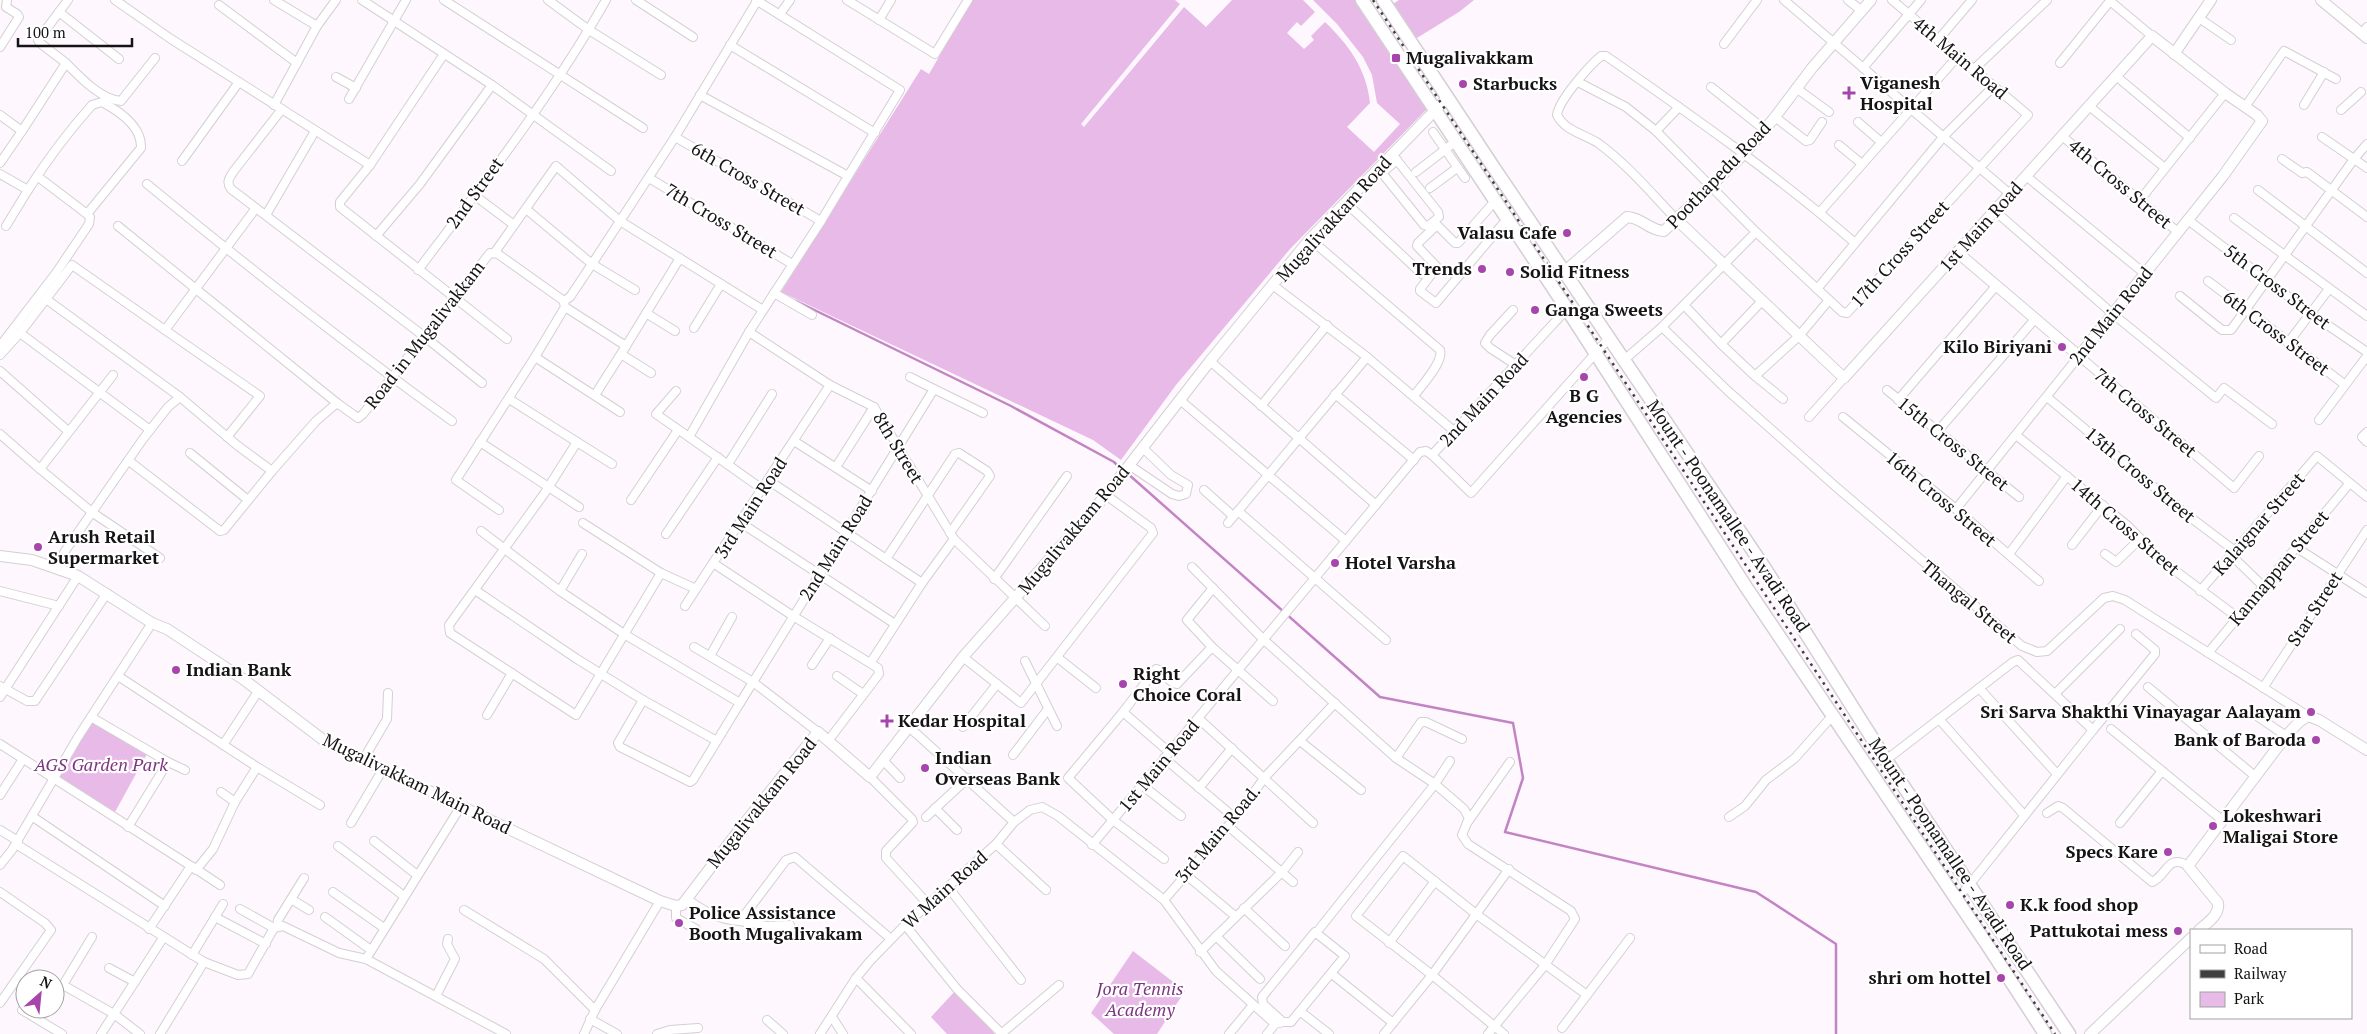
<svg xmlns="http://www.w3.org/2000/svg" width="2367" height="1034" viewBox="0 0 2367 1034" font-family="'PT Serif',serif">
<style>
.green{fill:#e7bae7}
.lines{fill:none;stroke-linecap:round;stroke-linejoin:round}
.stream{stroke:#c384c4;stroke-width:2.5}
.minor-casing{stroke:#d4cfd4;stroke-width:10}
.tertiary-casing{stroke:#d4cfd4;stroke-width:12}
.primary-casing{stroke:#d4cfd4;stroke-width:15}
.minor{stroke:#fff;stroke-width:8}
.tertiary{stroke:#fff;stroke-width:10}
.primary{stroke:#fff;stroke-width:12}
.rail{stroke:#413e41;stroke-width:2.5;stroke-dasharray:2.5 5;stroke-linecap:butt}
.poi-dot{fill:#a845ac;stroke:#fff;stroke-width:2}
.labels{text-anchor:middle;stroke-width:4.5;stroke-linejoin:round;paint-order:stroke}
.poi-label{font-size:18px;font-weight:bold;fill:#161315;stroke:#fff;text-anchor:start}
.street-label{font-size:18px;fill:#161315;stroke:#fff}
.park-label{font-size:18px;font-style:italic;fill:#7f3482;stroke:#fff}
</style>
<rect width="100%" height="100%" fill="#fef8fe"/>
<g class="green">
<path d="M972 0H1175L1180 4 1081 124 1084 127 1184 7 1206 27 1232 0H1303L1315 12 1301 26 1297 22 1287 33 1304 49 1314 40 1311 36 1325 22C1349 45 1367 70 1370 103L1347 127 1374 152 1400 124 1377 103 1372 75 1363 57 1337 24 1313 0H1355L1427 109 1290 249 1176 385 1121 460 1093 440 781 292 921 69 929 74Z"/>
<path d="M1399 0H1474L1459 12 1412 41 1390 6Z"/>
<path d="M91 718 148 752 115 812 55 779Z"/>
<path d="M1133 951 1185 991 1157 1034H1114L1091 1013Z"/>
<path d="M956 990 995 1034H947L931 1017Z"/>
</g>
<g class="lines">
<g class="stream">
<path d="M796 301 1011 406 1114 462 1122 470"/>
<path d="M1127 473 1380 697 1513 723 1523 778 1505 832 1756 892 1836 944V1034"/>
</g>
<g class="minor-casing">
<g id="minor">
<path d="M115 0 171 39 370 165"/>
<path d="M274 0 317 26"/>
<path d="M362 0 492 85 611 171"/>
<path d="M444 0 643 128"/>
<path d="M548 0 589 30 661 75"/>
<path d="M636 0 693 37"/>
<path d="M756 0 900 90 821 221 749 332 689 437 762 489"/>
<path d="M847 0 935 54 968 0"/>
<path d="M1784 0 2010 194"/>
<path d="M1848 0 1862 11"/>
<path d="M219 5 297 63"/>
<path d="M59 12 119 59"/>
<path d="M780 14 790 0"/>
<path d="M2199 18 2231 40"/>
<path d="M879 20 891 0"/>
<path d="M2362 33 2367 27"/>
<path d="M1938 40 1972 0"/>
<path d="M1724 44 1757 0"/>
<path d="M730 45 875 133"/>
<path d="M0 47 19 17 17 14 6 7 7 0"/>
<path d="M444 54 370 165 340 202V207L507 339"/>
<path d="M66 63C80 77 100 99 121 101L155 58"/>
<path d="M2060 63 2110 1 2152 36"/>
<path d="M1863 68 1921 0"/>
<path d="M1973 70 2047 0"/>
<path d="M2116 76 2190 138"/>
<path d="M336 77 356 88"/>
<path d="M1578 82 1626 107 1656 131 1756 232 1842 312 1847 313 2028 115 1892 0"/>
<path d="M1711 87 1765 130"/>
<path d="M1796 88 1829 112"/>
<path d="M700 95 848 176"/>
<path d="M349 99 406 0"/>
<path d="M274 105 317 26 336 0"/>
<path d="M2304 105 2324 72"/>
<path d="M2089 106 2165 168"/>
<path d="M2245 107 2284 51 2336 79"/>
<path d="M282 109 233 172C229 179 226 182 231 189L425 337 482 383"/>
<path d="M2341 110 2361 92"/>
<path d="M0 115 22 131 0 163"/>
<path d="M1775 117 1806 141 1810 140 1822 122"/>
<path d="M1858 122 1881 142"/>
<path d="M22 131 66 63 40 43 38 40 68 0"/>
<path d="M1656 131 1679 107"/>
<path d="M1433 132 1465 178"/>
<path d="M2062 136 2178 232"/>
<path d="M675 137 821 221"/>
<path d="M2322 137 2367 168"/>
<path d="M1839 145 1862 164"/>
<path d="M2282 159 2302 173 2307 172 2367 217"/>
<path d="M182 161 239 82"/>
<path d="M1378 168 1424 225 1428 226 1439 217 1438 212 1392 154"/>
<path d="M1416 172 1455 142"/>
<path d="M1382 173 1397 160"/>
<path d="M0 174 28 190C47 160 68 132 92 105L102 102C119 111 142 127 141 148L87 214 37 176"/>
<path d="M2026 176 2145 274"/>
<path d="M649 178 792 264"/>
<path d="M147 184C247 266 348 346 452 421"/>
<path d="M1430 188 1457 168"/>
<path d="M2258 190 2367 273"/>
<path d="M474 195 514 225"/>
<path d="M2140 200 2225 93"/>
<path d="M1495 201 1458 243H1455L1437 225 1418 243 1417 246 1437 267 1420 289V291L1436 303 1507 219"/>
<path d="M1345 202 1422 274"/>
<path d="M526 209 592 264 635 290"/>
<path d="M1995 211 2113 314 2216 398 2224 388 2272 424"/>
<path d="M1820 212 1958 56"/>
<path d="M266 215 315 131"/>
<path d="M2234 218 2367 316"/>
<path d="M1677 220C1652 194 1627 164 1598 143 1584 134 1565 131 1557 115 1559 100 1589 66 1601 56H1606C1691 115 1777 175 1855 243"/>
<path d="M2188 220 2310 313 2367 352"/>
<path d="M6 226 28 190"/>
<path d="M118 226 337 403"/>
<path d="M376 236 420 184 492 85"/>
<path d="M1310 239 1440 350C1444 362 1421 386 1414 396"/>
<path d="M495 252 556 166 620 221 763 310"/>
<path d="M418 270C484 183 552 95 606 0"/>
<path d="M2208 281 2344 384"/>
<path d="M1274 286 1367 357 1454 431"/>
<path d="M1817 289 1944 136 1993 87"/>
<path d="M774 293 812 315"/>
<path d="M2180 296 2222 330H2231L2354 159 2367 144"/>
<path d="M46 299 72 265 165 330 256 208"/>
<path d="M564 301 570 297 592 264 675 137 757 1"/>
<path d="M564 303 565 307 626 346 680 258"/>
<path d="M1684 305 1721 344 1762 301"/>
<path d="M1513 310 1490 335 1485 343 1490 348 1516 365"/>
<path d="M646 313 675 331"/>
<path d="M1662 327 1728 391 1835 486 2022 646 2037 652 2047 651 2104 598 2113 596 2125 600 2308 716"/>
<path d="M694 328 721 284"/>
<path d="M165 330 260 396 227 437"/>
<path d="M749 332 830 385 874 407 954 539 1045 626"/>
<path d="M20 333 46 299 180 397"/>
<path d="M2288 343 2329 289"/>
<path d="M1721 344 1755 376 1799 336 1829 300"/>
<path d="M0 346 56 273 89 224 90 217 87 214"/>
<path d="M621 354 651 373"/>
<path d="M0 355 20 333 150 430"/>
<path d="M535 357 620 412"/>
<path d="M1624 360 1662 327 1756 232"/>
<path d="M1210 361 1376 505"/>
<path d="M0 371 68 431"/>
<path d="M113 375 40 469 93 513 160 558"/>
<path d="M1755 376 1783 399"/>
<path d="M910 377 934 389"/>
<path d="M1887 390 2019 497"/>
<path d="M676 391 656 414 689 437"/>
<path d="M1335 394 1414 460"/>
<path d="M595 395 626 346"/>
<path d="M2047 397 2186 514 2235 551"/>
<path d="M509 399 577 442 544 494 449 625 450 633 576 715 661 573 696 589 713 563"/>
<path d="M1180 400 1346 541"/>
<path d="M1898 400 1996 286"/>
<path d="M1261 406 1327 325"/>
<path d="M1809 417 1844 378"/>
<path d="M1843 417 1956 509 2039 581"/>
<path d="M2319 420 2367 356"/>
<path d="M1937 432 2035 319"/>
<path d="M2367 432 2362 437 2367 442"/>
<path d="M0 434 40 469"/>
<path d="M2016 435 2128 526 2161 560 2237 617"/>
<path d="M794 441 872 491"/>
<path d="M480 442 579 507"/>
<path d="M577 442 612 464"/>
<path d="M190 453 248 500"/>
<path d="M1432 455 1471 493 1609 338"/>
<path d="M129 461 220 531 224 530 272 471"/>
<path d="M728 464 772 394"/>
<path d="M1129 465 1172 494 1179 496 1186 494 1188 485 1171 475 1143 448"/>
<path d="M836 467 874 407"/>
<path d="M768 480 922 583"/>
<path d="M1204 490 1233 516"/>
<path d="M631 500 678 430"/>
<path d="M1956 509 2079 356 2234 488 2259 456"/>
<path d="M499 510 456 480 535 357 565 307"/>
<path d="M1238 511 1386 640"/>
<path d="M583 523 661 573"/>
<path d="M741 523 895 624"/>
<path d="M1228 523 1367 357"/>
<path d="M481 531 560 591 624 634 740 703 753 682 694 647"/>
<path d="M666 534 718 457"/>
<path d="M2072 545 2103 505"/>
<path d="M2297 548 2367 593"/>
<path d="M2009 554 2067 476"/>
<path d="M2105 554 2116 562 2140 539"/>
<path d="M2232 556 2263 586"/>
<path d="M886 559 955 454 959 453 987 471 990 476 950 533"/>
<path d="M1192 567 1263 639 1396 758 1435 784 1464 809 1469 818 1467 823"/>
<path d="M56 568 65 551 143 439 168 407 180 397 238 446 272 471 316 421 337 403 358 418 363 414 490 253 498 254 564 301"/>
<path d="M994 579 1067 476"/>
<path d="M475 590 577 659 643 700"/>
<path d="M0 591 59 606"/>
<path d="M560 591 582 554"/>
<path d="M2200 591 2317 456 2367 497"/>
<path d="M685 606 696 589"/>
<path d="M1212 647 1187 620 1213 588"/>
<path d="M2208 653 2349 484"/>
<path d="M710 656 732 617"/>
<path d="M963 657 1021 703 1153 533 1151 528 1106 495"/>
<path d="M1058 658 1096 688"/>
<path d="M1025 661 1057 726"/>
<path d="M871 662 922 583 954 539"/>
<path d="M812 665 830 638"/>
<path d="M118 676 257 767 320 805"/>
<path d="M837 676 863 694"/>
<path d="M0 686 27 701H35L107 593"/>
<path d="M2148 687 2256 777"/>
<path d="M1979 688 2057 774"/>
<path d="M2263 688 2367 530"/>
<path d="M2055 694 2120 629"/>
<path d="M0 697 78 576"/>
<path d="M1123 712 1068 778 1113 820 1164 859"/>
<path d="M2251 712 2286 736"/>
<path d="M487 715 512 673"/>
<path d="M91 717 168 762 128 827"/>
<path d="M1198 718 1313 823"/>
<path d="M1939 719 2024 815"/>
<path d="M909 727 1014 822"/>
<path d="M963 727 997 684"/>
<path d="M2111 729 2222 820"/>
<path d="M2093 730 2155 654V650L2136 634"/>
<path d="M818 732 753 682 934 389 983 413"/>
<path d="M717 741 643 700 618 743 620 747 690 782 693 780 740 703"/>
<path d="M828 741 879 674 878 668 793 616 713 563 830 385"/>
<path d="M1300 741 1361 790"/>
<path d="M0 744 191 866 149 929"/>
<path d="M223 745 259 690"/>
<path d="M1169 752 1123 712 1156 669C1165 671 1168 683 1177 684L1212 647 1273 701"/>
<path d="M1013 755 1048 709"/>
<path d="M1164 758 1235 818"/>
<path d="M1396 758 1421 722H1426L1462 739"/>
<path d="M363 760 387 719 388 693"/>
<path d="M883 760 900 778"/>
<path d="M1886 760 2013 662 2018 660 2093 730 1970 884 1957 899"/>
<path d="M168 762 185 770"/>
<path d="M870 777 912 819 913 822 886 851V858L928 904"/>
<path d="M1142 785 1181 816"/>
<path d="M1199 788 1232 748"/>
<path d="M0 795 23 759"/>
<path d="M235 802 257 767"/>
<path d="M935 808 957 830"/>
<path d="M2047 813 2058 806 2063 808 2152 882C2167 876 2167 853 2188 866"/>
<path d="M33 817 165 906"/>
<path d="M926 817 968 778"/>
<path d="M1729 817 1745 806 1766 780 1795 758 1833 715"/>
<path d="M351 823 383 769"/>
<path d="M2120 823 2162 771"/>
<path d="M1228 826 1293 882"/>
<path d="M0 830 18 841"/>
<path d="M374 841 417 875"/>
<path d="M16 844 204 962"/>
<path d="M996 844 1046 890"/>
<path d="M1092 845 1420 452 1426 451 1432 455 1567 309"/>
<path d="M338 846 404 896"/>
<path d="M0 865 12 850 78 737 152 623"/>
<path d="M193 867 220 885"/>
<path d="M196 870 213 849 235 802 221 792"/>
<path d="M1185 874 1235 916"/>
<path d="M948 887 1021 980"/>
<path d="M0 892 45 923 51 930 0 1003"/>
<path d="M333 892 384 928"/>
<path d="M291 899 309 910"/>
<path d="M687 899C704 911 719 920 740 921L786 860 795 857 891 939"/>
<path d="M1164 900 1216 971 1275 1024"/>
<path d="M676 906V918L696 929"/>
<path d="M1244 908 1285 946"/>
<path d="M240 909 274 928 283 926 339 953 366 959 506 1034"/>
<path d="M464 910 544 959 595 1010"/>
<path d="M215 917 266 944"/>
<path d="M325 917 371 950"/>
<path d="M740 921 767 926 790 925"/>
<path d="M905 925 957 989 1002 1034"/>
<path d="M277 926 278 920 304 878"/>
<path d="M1320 928 1435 784 1450 761"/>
<path d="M1216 936 1260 979"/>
<path d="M92 937 63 985 114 1014 101 1034"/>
<path d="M1389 943 1435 881"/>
<path d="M1200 952 1282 872 1298 852"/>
<path d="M192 955 223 904"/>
<path d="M366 959 461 806"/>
<path d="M109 968 135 982"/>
<path d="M1332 974 1393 1023"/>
<path d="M856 978 911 1034"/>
<path d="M436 996 455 959 447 944 448 939"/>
<path d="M22 1010 62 1034"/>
<path d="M1301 1012 1329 1034"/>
<path d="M832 1017 843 1034"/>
<path d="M590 1019 617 1034"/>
<path d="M767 1020 783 1034"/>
<path d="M1562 1028 1587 995"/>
<path d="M140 1034 114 1014 163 938"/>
<path d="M160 1034 204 962 238 975 248 974 274 928"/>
<path d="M584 1034 595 1010 660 901"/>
<path d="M657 1034 670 1030 698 1028"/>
<path d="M820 1034 856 978 870 961 905 925 996 844 1014 822 1030 810 1042 807 1058 816 1164 900 1235 818 1265 777 1335 703"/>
<path d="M1001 1034 1059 985"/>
<path d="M1229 1034 1253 1005"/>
<path d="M1267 1034 1275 1024 1283 1022 1263 1004 1262 997 1315 932 1345 956 1291 1022H1283"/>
<path d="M1384 1034 1432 975 1356 916 1403 856 1476 914 1587 995 1630 938"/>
<path d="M1488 1034 1545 965 1575 919 1571 911 1468 844 1462 835 1467 823 1510 762"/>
<path d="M1504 1034 1432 975 1509 869"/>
</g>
</g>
<g class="tertiary-casing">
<g id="tertiary">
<path d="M2321 0 2367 38"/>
<path d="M2174 54 2211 0"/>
<path d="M1677 220 1844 378 2152 36 2225 93 2257 115 2262 121 2223 176 2079 356 1957 252"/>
<path d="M1565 271 1627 217C1641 217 1650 231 1664 231L1744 154 1775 117 1812 68 1871 0"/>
<path d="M0 556 32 560 78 576 152 623 167 629 243 679 326 742 660 901 676 906 682 905 743 825 818 732 870 777 963 657 1106 495 1210 361 1310 239 1447 98"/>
<path d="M2199 930C2207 923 2220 915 2218 903L2188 866 2286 736 2299 722 2308 716 2319 720 2367 750"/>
<path d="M2090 1034 2191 938"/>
</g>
</g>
<g class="primary-casing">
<g id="primary">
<path d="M1362 0 1567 309 1746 587 1990 949 2045 1034"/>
<path d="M1383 0 1494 168 1764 567 1886 760 2069 1034"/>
</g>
</g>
<use href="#minor" class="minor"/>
<use href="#tertiary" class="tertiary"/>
<use href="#primary" class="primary"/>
<path class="rail" d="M1373 0 2055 1034"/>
</g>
<g class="poi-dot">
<rect x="1391" y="53" width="10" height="10" rx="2.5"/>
<circle cx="1463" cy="84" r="5"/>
<path d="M1846.5 85.5h5v5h5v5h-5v5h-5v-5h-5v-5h5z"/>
<circle cx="1567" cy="233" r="5"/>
<circle cx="1482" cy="269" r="5"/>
<circle cx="1510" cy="272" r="5"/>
<circle cx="1535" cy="310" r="5"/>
<circle cx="2062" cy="347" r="5"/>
<circle cx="1584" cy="377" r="5"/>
<circle cx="38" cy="547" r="5"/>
<circle cx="1335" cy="563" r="5"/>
<circle cx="176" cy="670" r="5"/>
<circle cx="1123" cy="684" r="5"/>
<circle cx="2311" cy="712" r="5"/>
<path d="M884.5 713.5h5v5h5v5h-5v5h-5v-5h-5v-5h5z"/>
<circle cx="2316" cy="740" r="5"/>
<circle cx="925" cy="768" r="5"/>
<circle cx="2213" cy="826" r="5"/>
<circle cx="2168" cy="852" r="5"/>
<circle cx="2010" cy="905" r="5"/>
<circle cx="679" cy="923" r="5"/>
<circle cx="2178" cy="931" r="5"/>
<circle cx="2001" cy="978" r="5"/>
</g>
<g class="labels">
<g class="poi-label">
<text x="1406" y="64">Mugalivakkam</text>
<text x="1860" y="89">Viganesh<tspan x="1860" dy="21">Hospital</tspan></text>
<text x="1473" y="90">Starbucks</text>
<text x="1557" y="239" text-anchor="end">Valasu Cafe</text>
<text x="1472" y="275" text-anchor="end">Trends</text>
<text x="1520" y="278">Solid Fitness</text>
<text x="1545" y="316">Ganga Sweets</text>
<text x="2052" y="353" text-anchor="end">Kilo Biriyani</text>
<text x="1584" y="402" text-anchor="middle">B G<tspan x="1584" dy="21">Agencies</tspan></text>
<text x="48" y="543">Arush Retail<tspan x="48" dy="21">Supermarket</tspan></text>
<text x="1345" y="569">Hotel Varsha</text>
<text x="186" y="676">Indian Bank</text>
<text x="1133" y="680">Right<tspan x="1133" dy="21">Choice Coral</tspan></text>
<text x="2301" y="718" text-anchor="end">Sri Sarva Shakthi Vinayagar Aalayam</text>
<text x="898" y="727">Kedar Hospital</text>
<text x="2306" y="746" text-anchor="end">Bank of Baroda</text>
<text x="935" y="764">Indian<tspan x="935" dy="21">Overseas Bank</tspan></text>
<text x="2223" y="822">Lokeshwari<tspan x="2223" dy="21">Maligai Store</tspan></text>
<text x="2158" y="858" text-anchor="end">Specs Kare</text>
<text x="2020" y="911">K.k food shop</text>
<text x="689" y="919">Police Assistance<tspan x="689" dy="21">Booth Mugalivakam</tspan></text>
<text x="2168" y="937" text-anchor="end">Pattukotai mess</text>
<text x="1991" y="984" text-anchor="end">shri om hottel</text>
</g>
<g class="street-label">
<text transform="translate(1960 58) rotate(40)" y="6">4th Main Road</text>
<text transform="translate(1719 175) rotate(-46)" y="6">Poothapedu Road</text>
<text transform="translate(748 179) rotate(30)" y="6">6th Cross Street</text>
<text transform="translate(2120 184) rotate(40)" y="6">4th Cross Street</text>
<text transform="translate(475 193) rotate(-54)" y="6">2nd Street</text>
<text transform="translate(1334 219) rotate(-48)" y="6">Mugalivakkam Road</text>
<text transform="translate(721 221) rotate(31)" y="6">7th Cross Street</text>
<text transform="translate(1981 227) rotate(-48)" y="6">1st Main Road</text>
<text transform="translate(1900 254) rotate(-48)" y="6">17th Cross Street</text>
<text transform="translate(2277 287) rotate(37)" y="6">5th Cross Street</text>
<text transform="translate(2111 316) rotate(-51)" y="6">2nd Main Road</text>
<text transform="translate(2276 333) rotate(37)" y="6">6th Cross Street</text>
<text transform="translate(425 335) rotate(-52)" y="6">Road in Mugalivakkam</text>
<text transform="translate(1484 400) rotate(-47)" y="6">2nd Main Road</text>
<text transform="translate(2145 413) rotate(40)" y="6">7th Cross Street</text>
<text transform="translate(1953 444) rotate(39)" y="6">15th Cross Street</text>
<text transform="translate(898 448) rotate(59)" y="6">8th Street</text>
<text transform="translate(2140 475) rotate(40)" y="6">13th Cross Street</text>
<text transform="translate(1941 499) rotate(40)" y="6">16th Cross Street</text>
<text transform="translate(751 508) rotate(-57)" y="6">3rd Main Road</text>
<text transform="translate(1728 516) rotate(56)" y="6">Mount - Poonamallee - Avadi Road</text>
<text transform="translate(2259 524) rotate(-49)" y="6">Kalaignar Street</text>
<text transform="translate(2125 527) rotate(41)" y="6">14th Cross Street</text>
<text transform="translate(1074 530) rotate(-50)" y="6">Mugalivakkam Road</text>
<text transform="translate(836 548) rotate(-58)" y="6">2nd Main Road</text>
<text transform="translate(2279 568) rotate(-50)" y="6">Kannappan Street</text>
<text transform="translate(1969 602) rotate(40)" y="6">Thangal Street</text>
<text transform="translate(2315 609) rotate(-57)" y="6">Star Street</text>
<text transform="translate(1159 766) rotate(-50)" y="6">1st Main Road</text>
<text transform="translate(417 784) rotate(26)" y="6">Mugalivakkam Main Road</text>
<text transform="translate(762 803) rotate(-51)" y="6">Mugalivakkam Road</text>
<text transform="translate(1218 834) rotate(-50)" y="6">3rd Main Road.</text>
<text transform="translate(1950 854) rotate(56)" y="6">Mount - Poonamallee - Avadi Road</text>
<text transform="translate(945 890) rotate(-42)" y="6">W Main Road</text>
</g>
<g class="park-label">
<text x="101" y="771">AGS Garden Park</text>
<text x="1140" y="995">Jora Tennis<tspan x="1140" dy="21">Academy</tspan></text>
</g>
</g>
<rect x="2190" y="929" width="162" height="90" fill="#ffffff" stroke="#a2a1a1"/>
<rect x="2200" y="945" width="25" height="8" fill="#ffffff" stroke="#a2a1a1"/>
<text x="2234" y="954" font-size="15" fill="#161315">Road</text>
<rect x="2200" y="970" width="25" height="8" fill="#413e41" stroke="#a2a1a1"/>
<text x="2234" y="979" font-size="15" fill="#161315">Railway</text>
<rect x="2200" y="992" width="25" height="15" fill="#e7bae7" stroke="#a2a1a1"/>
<text x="2234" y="1004" font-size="15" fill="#161315">Park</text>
<g transform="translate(40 994) rotate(27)"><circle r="24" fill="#ffffff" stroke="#a2a1a1"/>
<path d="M0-4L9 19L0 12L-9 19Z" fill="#a845ac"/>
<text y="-8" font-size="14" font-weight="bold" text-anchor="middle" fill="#161315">N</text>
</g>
<path d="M18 38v8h114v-8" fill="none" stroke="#161315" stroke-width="2.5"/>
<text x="25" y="38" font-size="15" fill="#161315" stroke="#ffffff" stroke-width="4" paint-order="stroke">100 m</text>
</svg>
